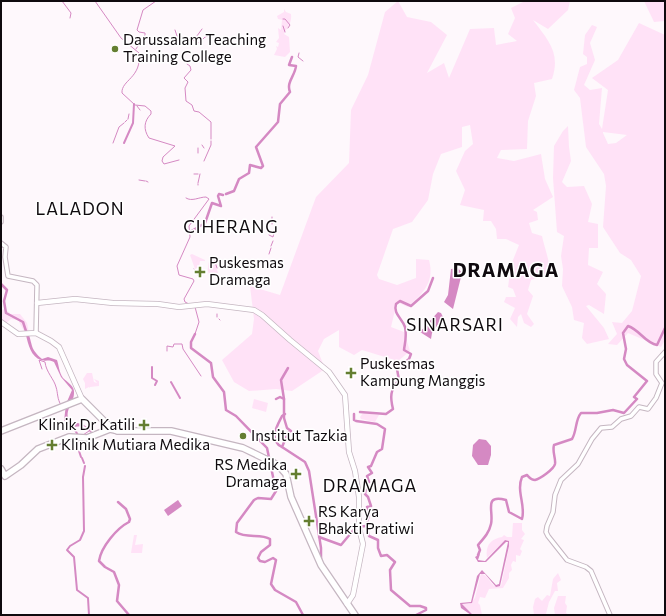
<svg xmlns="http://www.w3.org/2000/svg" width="666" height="616" viewBox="0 0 666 616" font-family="Commissioner,sans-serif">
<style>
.green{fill:#ffe2f7;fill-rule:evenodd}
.water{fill:#d589c3}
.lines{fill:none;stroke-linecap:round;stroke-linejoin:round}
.stream{stroke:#d589c3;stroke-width:1}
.canal{stroke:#d589c3;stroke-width:2}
.river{stroke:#d589c3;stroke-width:2.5}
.secondary-casing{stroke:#c5b6c1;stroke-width:5.5}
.primary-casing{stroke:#c5b6c1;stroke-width:6}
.highway-casing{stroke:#c5b6c1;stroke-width:8}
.secondary{stroke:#fff;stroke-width:3.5}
.primary{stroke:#fff;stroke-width:4.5}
.highway{stroke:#fff;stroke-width:5.5}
.poi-dot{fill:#647e31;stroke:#fff;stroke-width:1.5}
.labels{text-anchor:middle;stroke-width:3;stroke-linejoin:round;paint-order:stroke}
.poi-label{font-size:15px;fill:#0f0a0e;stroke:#fff;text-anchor:start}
.quarter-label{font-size:17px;letter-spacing:1px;fill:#0f0a0e;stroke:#fff}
.district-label{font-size:19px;font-weight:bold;letter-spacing:1px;fill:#0f0a0e;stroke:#fff}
</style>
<rect width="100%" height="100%" fill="#fef8fc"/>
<g class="green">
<path d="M398 1 407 17 431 22 447 35 427 73 444 63 449 78 470 29 494 28 496 45 517 41 508 34 515 18 511 8 525 1H570L568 10 548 29 533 20C548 40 561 53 552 79L534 83 536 96 528 121 527 149 501 150 497 158 514 161 541 154 545 179 553 197 533 210 537 212 538 220 529 223 532 233 542 236C544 246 551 265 550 274L531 280 528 290 533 296 527 314 534 324 531 327 524 323 521 314 518 317 517 327 510 319 515 308 504 302 506 297H516L513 289 508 287 511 265 519 245 506 239H497L496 229 491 221H483L484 210 460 205 465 190 456 171 465 151 473 144 470 125 462 127V147L441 154 433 174 428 200 412 222 393 229 377 275 379 279 397 285 416 278V259L429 260C435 282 423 293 408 307L397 302 391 327 404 332 410 351 398 361 362 350 354 355 339 347V330L324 339 318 351 325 369 292 391 276 389 249 391 234 382 222 360 252 334 254 319 250 286 280 295 316 197 349 163 351 110 368 75 385 12Z"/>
<path d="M644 1H665V21L654 22Z"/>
<path d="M284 9 286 12 291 14C292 23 288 26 284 34L289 37 290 52 285 57 274 55 277 49 276 46 278 47 279 43 276 42 279 38 278 28 281 30 282 20 278 19 277 16 284 12Z"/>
<path d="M639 23 665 35V340L661 347 628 333 617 345 608 344 617 334 612 322 622 323 632 311 641 276 631 260 620 253 603 227 606 186 604 174 586 147 580 98 574 90 580 67 587 64V57L583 54 585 35 592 25 597 27 590 43 595 60 584 85 590 90 602 88 599 124 602 129 608 90 592 78 618 60ZM603 133V132L627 135 616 143 608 144Z"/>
<path d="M568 126 569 147 571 161 562 182 567 187 584 186 592 204 588 222 598 224V248H589L588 265 603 272 597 284 606 294 604 314 589 305 586 306 604 328 609 339 587 344 582 338 584 323 574 320 572 307 562 286 563 269 561 256 564 236 557 232 553 178 554 146 563 131Z"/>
<path d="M192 254 205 260V261H200L199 267 195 269 190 255Z"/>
<path d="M209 261H214L219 276C206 277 207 271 209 261Z"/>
<path d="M5 309 11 314H20L27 323 29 333H25L18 320 11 319 5 324 1 321V310Z"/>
<path d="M87 373H92L94 382 97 383 94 379 99 381V386L90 387V388L89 387 85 389V383L83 379Z"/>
<path d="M254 399 268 403 266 412 252 408Z"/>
<path d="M363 413 379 415 375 422 361 419 360 417Z"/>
<path d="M513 523H522V530L525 534 521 539 524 540 520 549 522 551 520 556 516 555V562L513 561 511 565 512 570 509 573V578L503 588 489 589 485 598 480 597 478 603 480 605 482 615H473L462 604H469L475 598 481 573 486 576 494 586H501L509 547V541L505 540 487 558C485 545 491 539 502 537L504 535 507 537H512Z"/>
<path d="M134 535H137L135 545 143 544 142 553H131Z"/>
<path d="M558 573 561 580 557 583 558 591H555L549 602 546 614 534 615 533 607 535 599 538 597 542 601 547 595 550 596 553 579Z"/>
<path d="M558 596H566L565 603 567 606 566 613 569 615H555L554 608Z"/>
</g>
<g class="water">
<path d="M458 268 462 273 453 309 444 302 448 295 451 269Z"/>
<path d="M438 312 441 313 443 317 432 333 431 339 420 332Z"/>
<path d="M26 335H29C33 348 31 349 42 359L48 357 57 360C59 366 59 372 63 378 67 382 75 386 74 393 74 404 62 412 71 423 82 422 86 426 94 433L92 434 84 426 72 427 66 420 64 421 66 404 72 390 61 377 54 362C47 359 48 362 41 360 31 357 28 344 26 335Z"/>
<path d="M479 439 486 440 491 446V455L488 465H478L472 456 473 445Z"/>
<path d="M178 500 182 506 168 516 164 510Z"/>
<path d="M505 540 509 541V546L500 586 496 587 485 574H480L472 603 462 604 473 615H471L461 608 460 603 471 602 477 576 482 570 496 585 499 584 508 542H506L486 562H478L475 557 480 554 478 560 485 561Z"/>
</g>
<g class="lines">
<g class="stream">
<path d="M62 1 71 13 70 18"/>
<path d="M95 1 121 38 139 53C142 78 121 80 122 93L135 105 145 106 151 111V114C144 121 143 129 149 138L175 146 163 157 162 161 164 164 179 160"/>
<path d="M283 19H285L290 25 288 28"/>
<path d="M283 26 285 32"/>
<path d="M175 30 177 36 191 39"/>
<path d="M193 40 199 43 205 37 208 36"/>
<path d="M194 40 202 29"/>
<path d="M136 49 145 35V33L139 32 137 30 143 10 156 1"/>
<path d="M299 53 298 57 303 61"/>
<path d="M187 64 190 66 191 70 184 78 188 82 185 88 186 101 192 105 194 111 199 112 211 122V139"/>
<path d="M137 106 140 110"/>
<path d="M128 119 129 114"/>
<path d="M125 122 127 120"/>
<path d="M113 143 119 127 124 123"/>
<path d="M202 145 204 148"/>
<path d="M198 153V148"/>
<path d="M204 161 211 145V141"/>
<path d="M194 174H198"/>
<path d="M139 180 145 181"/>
<path d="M146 181 148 182"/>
<path d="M198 183 200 174"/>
<path d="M198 184V185"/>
<path d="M186 198C192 202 199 197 206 197L209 199 189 226 190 237 177 266 179 275 193 279 194 281 184 299 185 302 189 304"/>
<path d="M272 224V217"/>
<path d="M269 235 273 237 274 233"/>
<path d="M271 246 273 241"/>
<path d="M269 254 271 248"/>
<path d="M214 261 215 260"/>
<path d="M215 262 217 268"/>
<path d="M194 269 199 277"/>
<path d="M195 307 199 322 195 334"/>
<path d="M217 314V317"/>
<path d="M219 319 220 320"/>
<path d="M167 351V346L173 347 174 344H182L183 349 201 376"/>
<path d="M42 369 39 360 45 362C46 372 54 379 56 387 58 393 57 399 61 405"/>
<path d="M83 435 89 431"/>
</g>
<g class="canal">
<path d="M124 143 133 123 134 104"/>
<path d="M152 367V378L157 381 155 385"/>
<path d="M171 382 180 398"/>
<path d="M75 430 79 437"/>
<path d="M79 439 80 448 79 451 81 457"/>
<path d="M82 458 84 463"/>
<path d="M85 466 83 477 84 531 80 540 70 546 67 550 74 557 77 590 88 598 89 615"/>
</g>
<g class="river">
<path d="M226 194 234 191 239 179 249 173 250 165 261 168 263 166 256 147 278 122 280 104 290 92C286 82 295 76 296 66L289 65 292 57"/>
<path d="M190 232 205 223 212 203 221 206 218 196 219 194 223 195"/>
<path d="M1 284 7 290 4 301 6 313 23 322 27 334"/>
<path d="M195 334 191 342V348L211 363 213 377 224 392 226 410 236 416 267 448 276 491 271 499 258 498 254 500 237 523 236 532C246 539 261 533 270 539V545L261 552 258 558 260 561 265 562 273 558 276 560 271 584 275 590 296 602 303 615"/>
<path d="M276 399 280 397 284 399V418L287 428 291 431 288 433 282 447 305 462 309 471 321 548V560"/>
<path d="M284 399 281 380 288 368"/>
<path d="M360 412 386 414 393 409C390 397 390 390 399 380L397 369 409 359 411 354 404 350C405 342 407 336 405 327 402 318 393 314 396 304L400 301 411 306 428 291 433 278"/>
<path d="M354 414V420L356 421 377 424 385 429 382 449 377 452 371 466 368 467 372 473 367 476 369 482 364 483 366 488 365 494 368 497 371 506 367 507 369 515 366 526 369 536 378 540V548L381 556 387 555 395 562 390 570 391 590 410 606H420L426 608V610L416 615"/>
<path d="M282 447C268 440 277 426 282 416L285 414"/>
<path d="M118 502 126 509 130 519 129 522C117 528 101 547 99 561L105 567 114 572 119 585 117 601 129 615"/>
<path d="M319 537 341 545 356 527 366 526"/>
<path d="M478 555 480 550 478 545C484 538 489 533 491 524 494 511 483 494 506 500L509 512 522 519C526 506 516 491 522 477L527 475C529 477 531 480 535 480 540 479 554 469 555 464 556 458 552 452 554 445L572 439C577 431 575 420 581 413H597L613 410 624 413 637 399 634 397 647 381 627 365 624 359 626 349 623 333 628 326C640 330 645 343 657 345L665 328"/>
</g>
<g class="secondary-casing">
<g id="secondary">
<path d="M1 217V222"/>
<path d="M1 243 6 247 5 257 8 276 33 281 37 285 36 333"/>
<path d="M610 615 591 571 586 567 567 560 548 536 546 532 547 526 553 512 555 495 561 480 578 464 592 439 601 428 612 427 621 419 631 416 639 407 648 409 656 398 662 383 656 374V362L665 352"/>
</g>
</g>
<g class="primary-casing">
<g id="primary">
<path d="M37 303 75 299 113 303 158 304 179 307 207 304 254 310 262 315 290 340 329 372 345 395 349 452 355 471 359 497V528L363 544 353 595 347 604"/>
<path d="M1 322 18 334 36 333 51 341 59 347 82 399"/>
</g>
</g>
<g class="highway-casing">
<g id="highway">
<path d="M1 431 82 399 108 425 117 431H171L243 448 278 465 286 474 291 497 321 565 355 615"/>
<path d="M1 469 5 476 21 465 38 449 69 437 87 438 110 429 115 430"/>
</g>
</g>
<use href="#secondary" class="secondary"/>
<use href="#primary" class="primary"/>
<use href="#highway" class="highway"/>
</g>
<g class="poi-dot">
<circle cx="115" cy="49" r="4"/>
<path d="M198 266h4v4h4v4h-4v4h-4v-4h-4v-4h4z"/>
<path d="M349 367h4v4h4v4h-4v4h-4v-4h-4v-4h4z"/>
<path d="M142 419h4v4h4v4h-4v4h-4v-4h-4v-4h4z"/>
<circle cx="243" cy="436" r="4"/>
<path d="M50 439h4v4h4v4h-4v4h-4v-4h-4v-4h4z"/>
<path d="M294 468h4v4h4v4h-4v4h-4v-4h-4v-4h4z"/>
<path d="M307 515h4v4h4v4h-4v4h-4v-4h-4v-4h4z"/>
</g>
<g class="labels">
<g class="poi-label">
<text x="123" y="45">Darussalam Teaching<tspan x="123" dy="17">Training College</tspan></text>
<text x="209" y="268">Puskesmas<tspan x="209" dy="17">Dramaga</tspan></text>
<text x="360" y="369">Puskesmas<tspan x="360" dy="17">Kampung Manggis</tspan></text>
<text x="135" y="430" text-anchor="end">Klinik Dr Katili</text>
<text x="251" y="441">Institut Tazkia</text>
<text x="61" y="450">Klinik Mutiara Medika</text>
<text x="287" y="470" text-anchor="end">RS Medika<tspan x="287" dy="17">Dramaga</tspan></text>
<text x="318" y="517">RS Karya<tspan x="318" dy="17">Bhakti Pratiwi</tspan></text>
</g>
<g class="quarter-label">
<text x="80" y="215">LALADON</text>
<text x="231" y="233">CIHERANG</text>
<text x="455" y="331">SINARSARI</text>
<text x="370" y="492">DRAMAGA</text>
</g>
<g class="district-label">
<text x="506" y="277">DRAMAGA</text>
</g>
</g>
<rect width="666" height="616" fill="none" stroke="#0f0a0e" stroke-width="4"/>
</svg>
